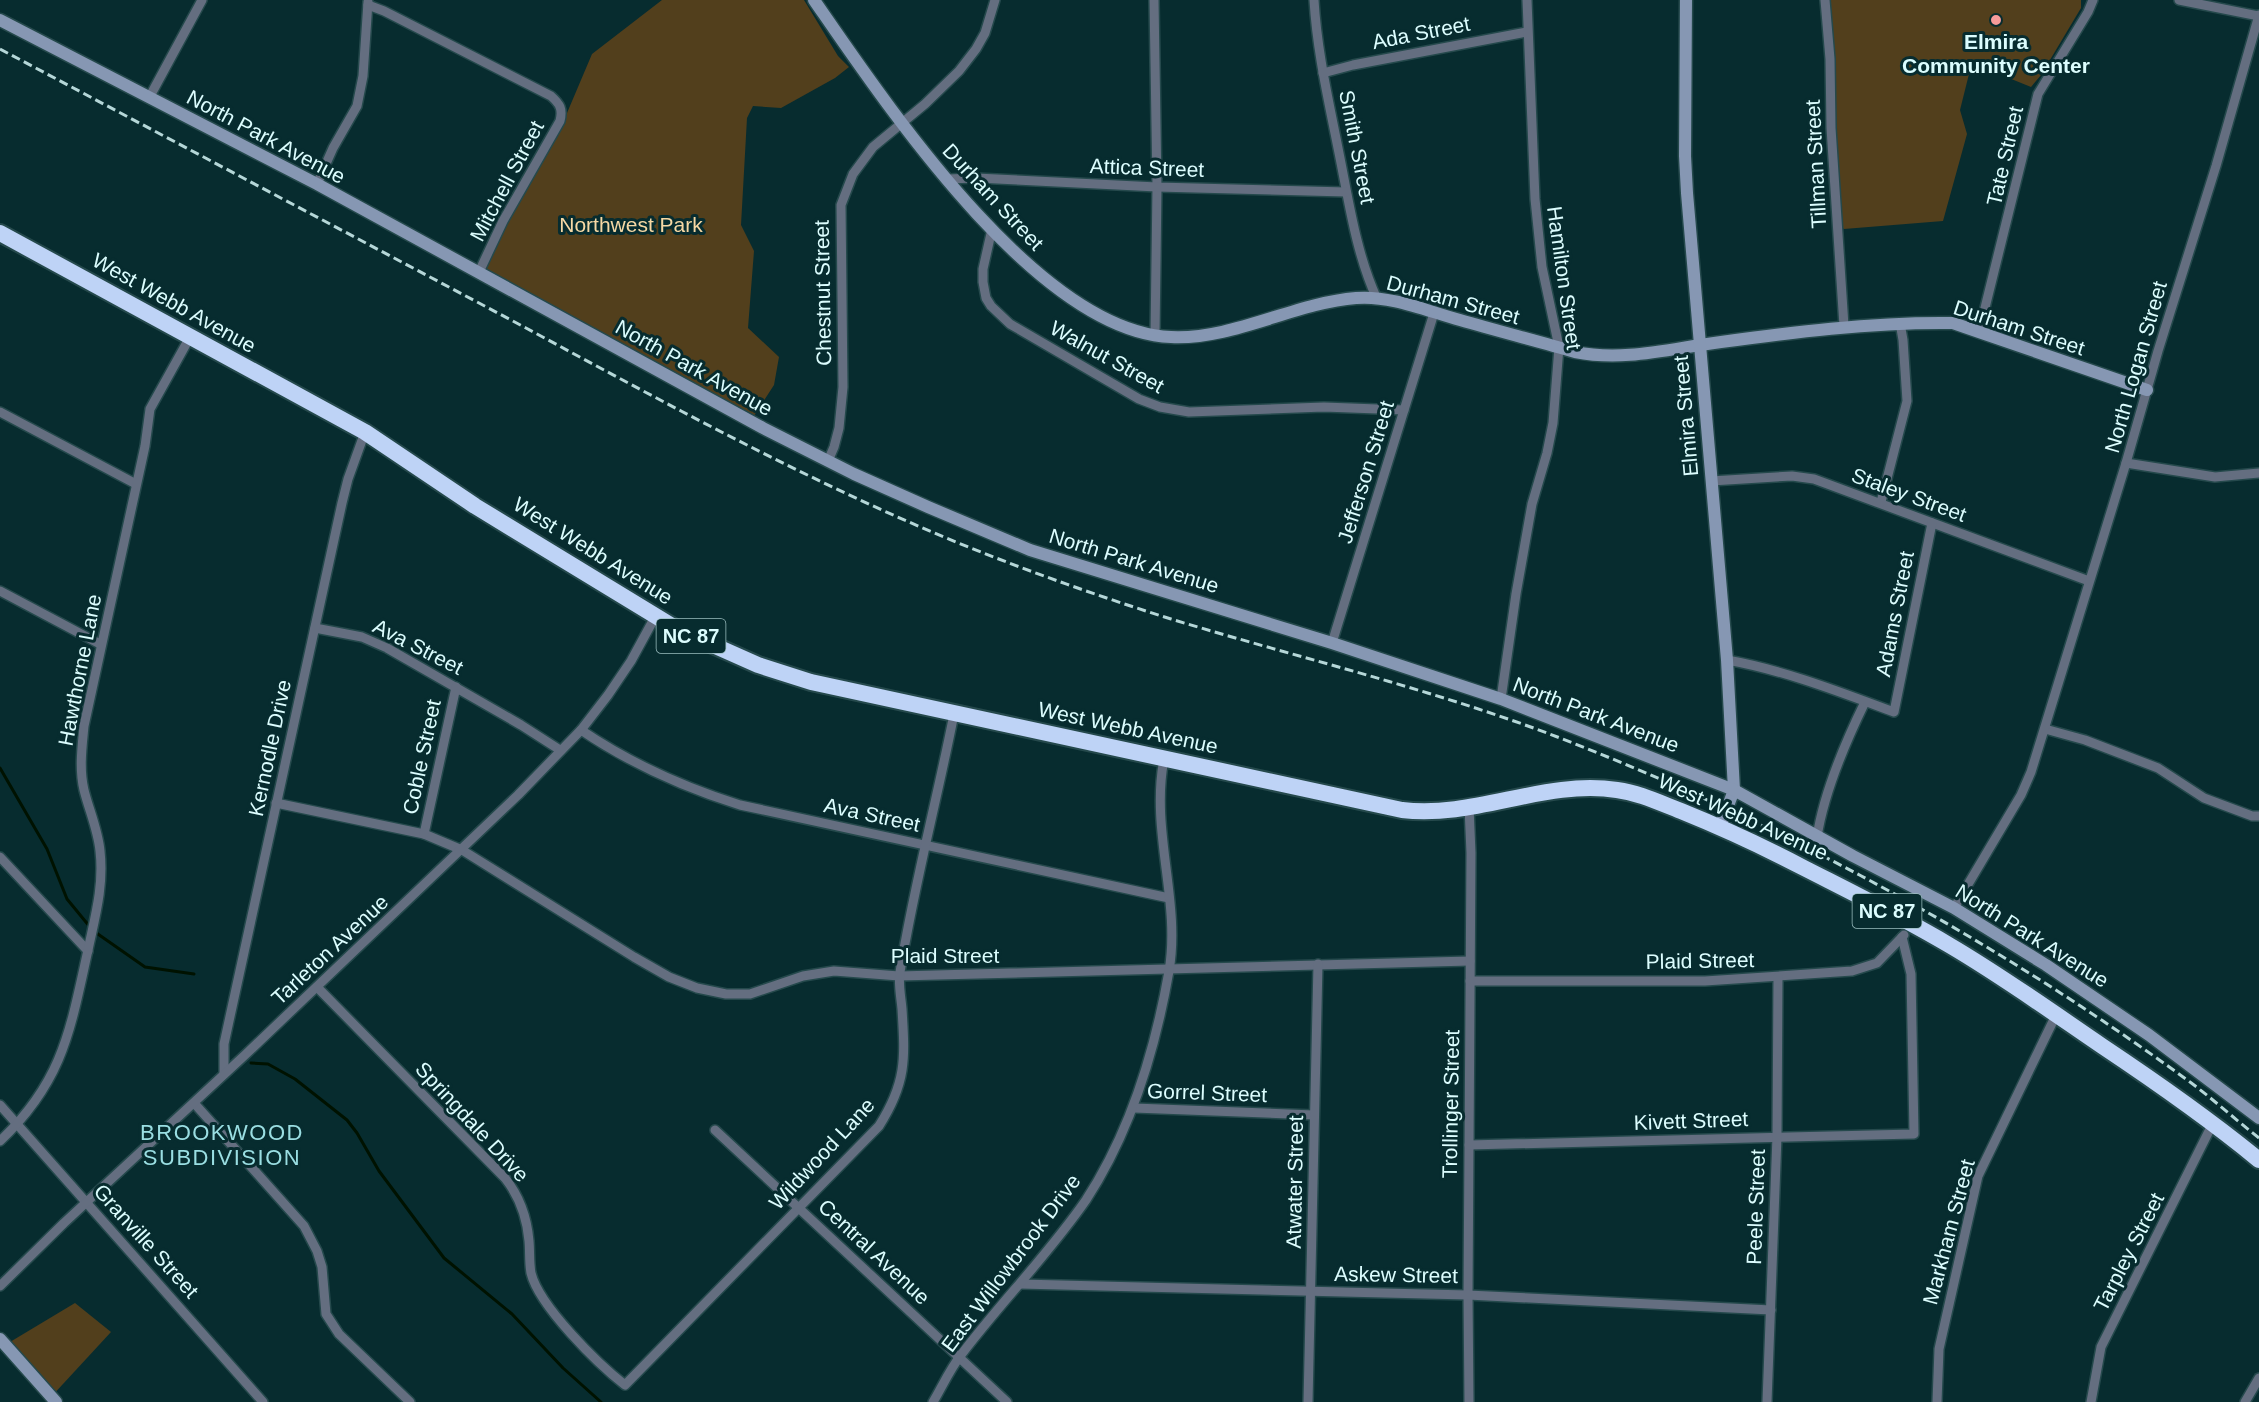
<svg xmlns="http://www.w3.org/2000/svg" width="2259" height="1402" viewBox="0 0 2259 1402" font-family="Arial,sans-serif">
<style>
.green{fill:#523f1c}
.lines{fill:none;stroke-linecap:round;stroke-linejoin:round}
.stream{stroke:#001200;stroke-width:3}
.street-casing{stroke:#25494c;stroke-width:12}
.secondary-casing{stroke:#25494c;stroke-width:15}
.highway-casing{stroke:#25494c;stroke-width:20}
.street{stroke:#646e80;stroke-width:9}
.secondary{stroke:#8697b3;stroke-width:12}
.highway{stroke:#bed3f6;stroke-width:16}
.rail{stroke:#b5d7d8;stroke-width:3;stroke-dasharray:9 4.5;stroke-linecap:butt}
.poi-dot{fill:#f59b9a;stroke:#072c2f;stroke-width:2}
.labels{text-anchor:middle;stroke-width:6;stroke-linejoin:round;paint-order:stroke}
.shield{fill:#072c2f;stroke:#9cbec0;stroke-width:1.5}
.shield-label{font-size:20px;font-weight:bold;fill:#dcfdfe}
.street-label{font-size:21px;fill:#dcfdfe;stroke:#072c2f}
.poi-label{font-size:21px;font-weight:bold;fill:#dcfdfe;stroke:#072c2f}
.park-label{font-size:21px;fill:#f6d8a4;stroke:#072c2f}
.neighbourhood-label{font-size:22px;letter-spacing:1.5px;fill:#9adee2;stroke:#072c2f}
</style>
<rect width="100%" height="100%" fill="#072c2f"/>
<g class="green">
<path d="M662 0H804L838 56 849 67 835 78 781 108 753 106 747 118 741 225 754 251 748 328 779 357 774 385 754 416 742 411 484 268 505 224 567 113 592 54Z"/>
<path d="M1828 0H2081V8L2041 75 2031 87 1999 74 1971 66 1960 110 1967 134 1943 221 1844 229 1840 226Z"/>
<path d="M75 1303 111 1332 51 1397 5 1345Z"/>
</g>
<g class="lines">
<g class="stream">
<path d="M0 768 47 849 67 899 90 927"/>
<path d="M95 932 145 967 194 974"/>
<path d="M251 1063 268 1064 295 1079 347 1120 357 1133 379 1171 444 1258 512 1314 563 1368 601 1402"/>
</g>
<g class="street-casing">
<g id="street">
<path d="M1154 0 1157 187 1155 335"/>
<path d="M1314 0C1317 52 1329 102 1339 153 1349 202 1356 253 1377 299"/>
<path d="M1825 0 1830 59 1831 128 1844 326"/>
<path d="M2179 0 2259 16"/>
<path d="M368 5 384 11 551 96C560 104 563 109 560 121L503 221 479 272"/>
<path d="M1323 73 1353 65 1527 32"/>
<path d="M149 98 202 0"/>
<path d="M947 179 976 178 1157 187 1346 192"/>
<path d="M317 184 333 148 357 106 363 76 368 2"/>
<path d="M992 229 983 269V282L986 298 991 306 1010 324 1139 399 1160 407 1189 412 1324 407 1404 410"/>
<path d="M1979 332 2038 94 2088 12 2093 0"/>
<path d="M0 412 136 484"/>
<path d="M828 461 834 447 839 428 843 387 841 205 853 174 873 147 925 104 959 71 976 49 985 33 995 0"/>
<path d="M2126 463 2215 477 2259 473"/>
<path d="M1711 481 1792 476 1814 479 2089 581"/>
<path d="M1881 502 1907 401 1903 340 1900 323"/>
<path d="M0 591 100 644"/>
<path d="M315 628 362 637 387 648 521 725 560 750"/>
<path d="M1332 643 1434 313"/>
<path d="M1727 660C1784 670 1840 692 1894 712L1932 523"/>
<path d="M1501 699 1516 594 1532 504 1547 453 1553 423 1559 347 1542 267 1535 199 1527 0"/>
<path d="M2045 729 2085 740 2158 768 2204 798 2252 816H2259"/>
<path d="M581 730C628 762 686 788 740 805L1169 898"/>
<path d="M276 803 424 834 462 850 634 957 669 977 697 988 726 994H750L803 976 834 971 899 976 1470 961"/>
<path d="M1469 807 1471 853 1468 1295 1469 1402"/>
<path d="M424 834 456 687"/>
<path d="M1817 837C1824 792 1845 743 1865 702"/>
<path d="M0 857 88 951"/>
<path d="M1954 908 2021 795 2031 772 2126 463 2158 351 2216 166 2259 15"/>
<path d="M1470 981H1705L1852 971 1877 963 1904 935"/>
<path d="M317 987 505 1178C520 1197 527 1217 529 1241 530 1252 529 1262 531 1273 539 1306 598 1364 625 1385L879 1126C907 1082 905 1058 902 1009 901 997 898 984 900 972 914 885 937 800 954 714"/>
<path d="M224 1074V1044L342 503 348 479 365 432"/>
<path d="M194 1103 304 1226 317 1251 322 1267 326 1314 339 1334 410 1402"/>
<path d="M0 1105 263 1402"/>
<path d="M1134 1108 1314 1115"/>
<path d="M715 1130 1007 1402"/>
<path d="M0 1141C63 1081 70 1031 88 950 95 917 104 886 100 851 98 830 89 810 84 790 79 769 82 747 84 726L145 446 150 409 190 337"/>
<path d="M1469 1145 1914 1134 1911 974 1902 937"/>
<path d="M1020 1284 1468 1295 1771 1310"/>
<path d="M0 1286 64 1223 245 1055 518 795 581 730 608 695 631 661 655 617"/>
<path d="M933 1402C942 1387 950 1369 961 1355 1001 1302 1048 1255 1086 1200 1131 1131 1155 1051 1169 971 1181 901 1150 831 1164 759"/>
<path d="M1308 1402 1318 964"/>
<path d="M1767 1402 1777 1136 1778 977"/>
<path d="M1937 1402 1939 1349 1978 1176 2056 1015"/>
<path d="M2091 1402 2101 1347 2213 1123"/>
<path d="M2245 1402 2259 1378"/>
</g>
</g>
<g class="secondary-casing">
<g id="secondary">
<path d="M814 0C884 101 1037 332 1171 337 1233 340 1294 303 1356 298 1390 295 1427 311 1460 320 1498 331 1537 341 1575 352 1625 362 1672 348 1721 342 1795 332 1867 323 1941 323H1953L1979 332 2147 390"/>
<path d="M1686 0 1685 156 1687 193 1727 660 1734 790 1720 827"/>
<path d="M0 20 317 184 763 428 854 474 928 507 1030 550 1332 643 1501 699 1734 790 1853 856 1954 908 2046 965 2149 1035 2259 1118"/>
<path d="M0 1339 56 1402"/>
</g>
</g>
<g class="highway-casing">
<path id="highway" d="M0 233 365 432 475 506 677 629 758 665 811 682 1402 810C1475 819 1544 779 1617 790 1640 793 1660 803 1681 811 1723 828 1764 847 1804 868 1853 893 1902 917 1949 945 2002 976 2052 1012 2102 1046 2156 1082 2209 1119 2259 1160"/>
</g>
<use href="#street" class="street"/>
<use href="#secondary" class="secondary"/>
<use href="#highway" class="highway"/>
<path class="rail" d="M0 49C175 142 351 235 526 328 667 404 808 481 956 542 1027 571 1098 596 1171 619 1296 657 1424 687 1547 733 1775 820 1993 938 2190 1082 2214 1100 2236 1120 2259 1138"/>
</g>
<circle class="poi-dot" cx="1996" cy="20" r="6"/>
<g class="labels">
<g class="shield">
<rect x="656.5" y="619" width="69" height="34" rx="4.5"/>
<rect x="1852.5" y="894" width="69" height="34" rx="4.5"/>
</g>
<g class="shield-label">
<text x="691" y="643">NC 87</text>
<text x="1887" y="918">NC 87</text>
</g>
<g class="street-label">
<text transform="translate(1421 33) rotate(-11)" y="7">Ada Street</text>
<text transform="translate(266 137) rotate(28)" y="7">North Park Avenue</text>
<text transform="translate(1357 147) rotate(79)" y="7">Smith Street</text>
<text transform="translate(2005 156) rotate(-77)" y="7">Tate Street</text>
<text transform="translate(1816 164) rotate(-93)" y="7">Tillman Street</text>
<text transform="translate(1147 168) rotate(2)" y="7">Attica Street</text>
<text transform="translate(507 181) rotate(-62)" y="7">Mitchell Street</text>
<text transform="translate(993 197) rotate(47)" y="7">Durham Street</text>
<text transform="translate(1564 278) rotate(82)" y="7">Hamilton Street</text>
<text transform="translate(823 293) rotate(-91)" y="7">Chestnut Street</text>
<text transform="translate(1453 300) rotate(15)" y="7">Durham Street</text>
<text transform="translate(174 303) rotate(29)" y="7">West Webb Avenue</text>
<text transform="translate(2019 328) rotate(18)" y="7">Durham Street</text>
<text transform="translate(1107 357) rotate(29)" y="7">Walnut Street</text>
<text transform="translate(2136 367) rotate(-74)" y="7">North Logan Street</text>
<text transform="translate(694 368) rotate(29)" y="7">North Park Avenue</text>
<text transform="translate(1686 416) rotate(-95)" y="7">Elmira Street</text>
<text transform="translate(1366 472) rotate(-73)" y="7">Jefferson Street</text>
<text transform="translate(1909 495) rotate(20)" y="7">Staley Street</text>
<text transform="translate(593 551) rotate(32)" y="7">West Webb Avenue</text>
<text transform="translate(1134 561) rotate(17)" y="7">North Park Avenue</text>
<text transform="translate(1895 614) rotate(-79)" y="7">Adams Street</text>
<text transform="translate(418 647) rotate(27)" y="7">Ava Street</text>
<text transform="translate(80 670) rotate(-79)" y="7">Hawthorne Lane</text>
<text transform="translate(1596 715) rotate(21)" y="7">North Park Avenue</text>
<text transform="translate(1128 728) rotate(12)" y="7">West Webb Avenue</text>
<text transform="translate(270 748) rotate(-78)" y="7">Kernodle Drive</text>
<text transform="translate(422 757) rotate(-78)" y="7">Coble Street</text>
<text transform="translate(872 815) rotate(12)" y="7">Ava Street</text>
<text transform="translate(1743 817) rotate(24)" y="7">West Webb Avenue</text>
<text transform="translate(2032 936) rotate(32)" y="7">North Park Avenue</text>
<text transform="translate(330 950) rotate(-43)" y="7">Tarleton Avenue</text>
<text x="945" y="963">Plaid Street</text>
<text transform="translate(1700 961) rotate(-1)" y="7">Plaid Street</text>
<text transform="translate(1207 1093) rotate(2)" y="7">Gorrel Street</text>
<text transform="translate(1451 1104) rotate(-89)" y="7">Trollinger Street</text>
<text transform="translate(1691 1121) rotate(-2)" y="7">Kivett Street</text>
<text transform="translate(472 1122) rotate(47)" y="7">Springdale Drive</text>
<text transform="translate(822 1154) rotate(-47)" y="7">Wildwood Lane</text>
<text transform="translate(1295 1182) rotate(-89)" y="7">Atwater Street</text>
<text transform="translate(1756 1207) rotate(-88)" y="7">Peele Street</text>
<text transform="translate(1949 1232) rotate(-75)" y="7">Markham Street</text>
<text transform="translate(146 1241) rotate(48)" y="7">Granville Street</text>
<text transform="translate(874 1252) rotate(43)" y="7">Central Avenue</text>
<text transform="translate(2129 1252) rotate(-63)" y="7">Tarpley Street</text>
<text transform="translate(1011 1263) rotate(-53)" y="7">East Willowbrook Drive</text>
<text transform="translate(1396 1275) rotate(1)" y="7">Askew Street</text>
</g>
<g class="poi-label">
<text x="1996" y="49">Elmira<tspan x="1996" dy="24">Community Center</tspan></text>
</g>
<g class="park-label">
<text x="631" y="232">Northwest Park</text>
</g>
<g class="neighbourhood-label">
<text x="222" y="1140">BROOKWOOD<tspan x="222" dy="25">SUBDIVISION</tspan></text>
</g>
</g>
</svg>
